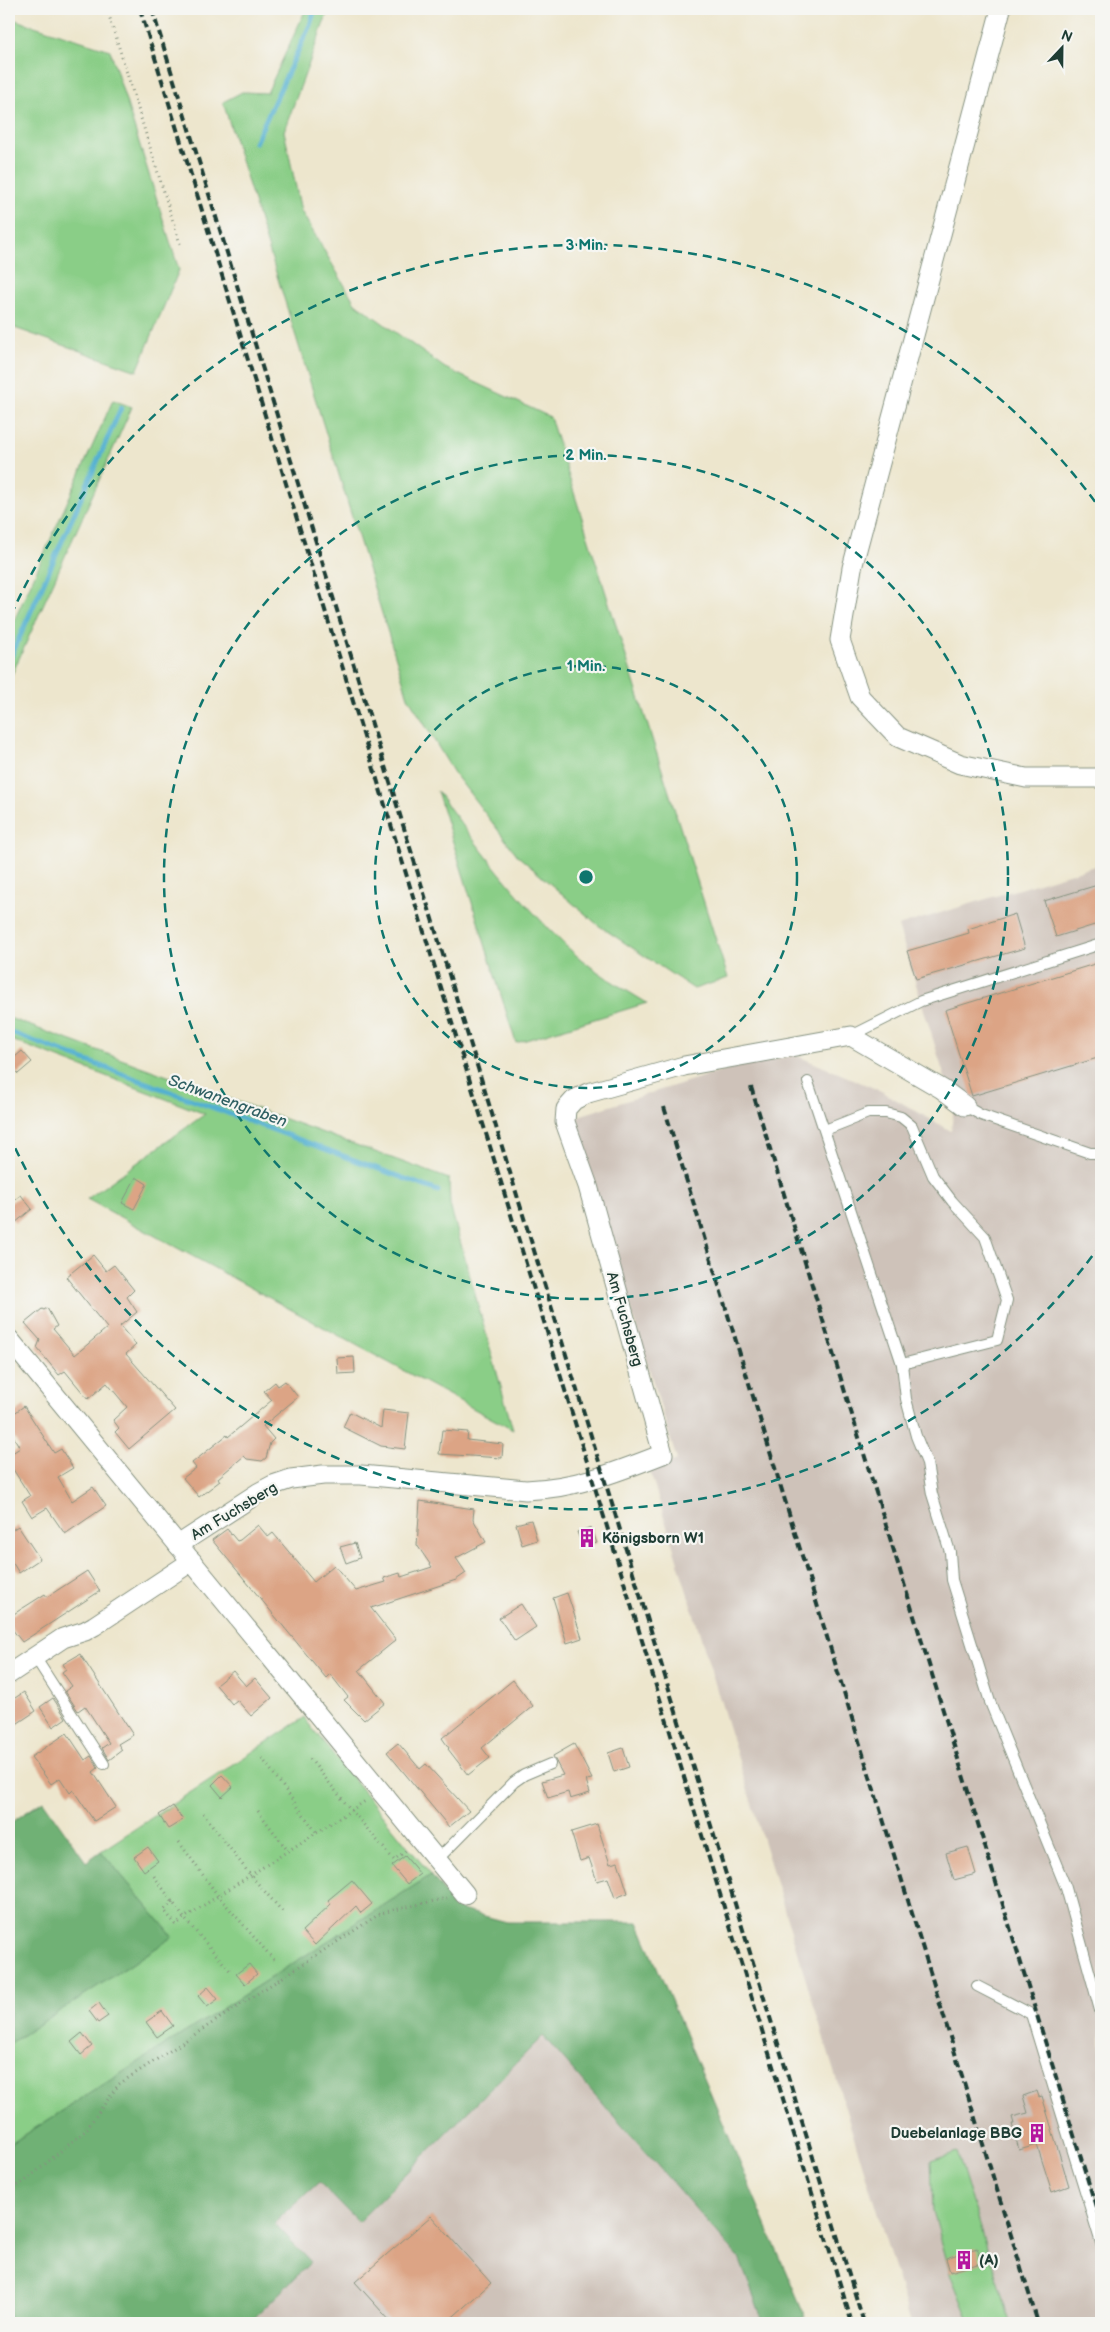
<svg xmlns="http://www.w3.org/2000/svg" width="1110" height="2332" viewBox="0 0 1110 2332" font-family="'Balsamiq Sans',sans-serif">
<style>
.industrial{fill:#cec2b9}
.green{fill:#8ace87;stroke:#54865e}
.forest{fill:#6fb174;stroke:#477754}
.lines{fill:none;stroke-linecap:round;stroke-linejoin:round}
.stream{stroke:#53b0d1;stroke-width:5}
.building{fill:#dca485}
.lane-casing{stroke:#869280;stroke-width:12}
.street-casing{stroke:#869280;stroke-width:21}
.path{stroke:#869280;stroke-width:3;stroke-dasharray:1 4;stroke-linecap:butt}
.lane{stroke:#fff;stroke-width:10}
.street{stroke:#fff;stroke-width:19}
.rail{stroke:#1f3d34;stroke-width:4;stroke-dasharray:8 4;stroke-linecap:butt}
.ring{fill:none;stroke:#0f766e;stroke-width:2.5;stroke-dasharray:9 6}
.labels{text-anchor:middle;stroke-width:4.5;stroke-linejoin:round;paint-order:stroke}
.street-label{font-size:15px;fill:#1f3d34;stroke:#f6f6f2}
.poi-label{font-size:15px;font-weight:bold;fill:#1f3d34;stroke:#f6f6f2;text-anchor:start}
.water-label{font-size:16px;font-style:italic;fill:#2f6063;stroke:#f6f6f2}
.centre{fill:#0f766e;stroke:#f6f6f2;stroke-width:2.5}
.ring-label{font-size:15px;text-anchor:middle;font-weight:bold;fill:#0f766e;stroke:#f6f6f2;stroke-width:4.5;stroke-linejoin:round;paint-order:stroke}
</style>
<rect width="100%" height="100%" fill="#f6f6f2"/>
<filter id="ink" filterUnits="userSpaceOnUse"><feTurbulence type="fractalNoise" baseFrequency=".02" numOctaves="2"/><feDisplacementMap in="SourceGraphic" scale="10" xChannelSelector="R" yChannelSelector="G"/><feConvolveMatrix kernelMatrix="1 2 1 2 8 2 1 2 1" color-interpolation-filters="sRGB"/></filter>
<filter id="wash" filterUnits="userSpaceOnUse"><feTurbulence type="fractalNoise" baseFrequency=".0096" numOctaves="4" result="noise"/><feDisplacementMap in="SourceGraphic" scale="20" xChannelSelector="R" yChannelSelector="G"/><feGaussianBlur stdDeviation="1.12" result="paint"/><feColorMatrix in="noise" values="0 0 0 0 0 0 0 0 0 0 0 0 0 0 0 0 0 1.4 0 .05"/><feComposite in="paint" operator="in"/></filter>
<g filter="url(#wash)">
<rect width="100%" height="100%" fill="#ede6cd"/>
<g class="industrial">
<path d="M1101 864V2323H911L650 1471 677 1460 572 1118 740 1065 795 1055 881 1091 951 1131 954 1107 898 926Z"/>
<path d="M543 2036 739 2258 764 2323H61Z"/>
</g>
<g class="green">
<path d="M306 9H329L284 131 301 211 355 303 445 368 550 417 728 978 694 989 598 925 518 856 454 773 408 697 223 102 242 92 267 93Z"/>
<path d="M9 18 110 50 179 270 137 371 9 326Z"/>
<path d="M113 400 132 407 9 681V632Z"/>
<path d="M437 791C477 845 517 899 566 946 590 969 619 986 647 1003L516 1043Z"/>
<path d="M9 1018 449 1179 450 1205 513 1430 87 1199 205 1114 9 1039Z"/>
<path d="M304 1718 431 1875 9 2145V2044L173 1937 101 1851Z"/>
<path d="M957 2152 1001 2292 1009 2323H970L951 2276 933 2211 931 2161Z"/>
</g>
<g class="forest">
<path d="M43 1801 86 1862 101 1851 173 1937 9 2044V1824Z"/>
<path d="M431 1875 458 1909 507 1922H638L805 2317 786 2323H764L739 2258 543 2036 358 2222 319 2182 274 2223 311 2262 249 2323H9V2145Z"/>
</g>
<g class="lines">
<g class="stream">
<path d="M255 143 310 25 315 9"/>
<path d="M9 661 121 408"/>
<path d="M9 1032 438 1191"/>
</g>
</g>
<g id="blocks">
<g class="building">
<path d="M1101 884V923L1056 937 1044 901Z"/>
<path d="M1015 914 1025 948 916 979 907 951 969 933 968 929Z"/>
<path d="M1101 962V1057L972 1096 945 1010Z"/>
<path d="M22 1051 32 1062 18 1074 9 1062Z"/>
<path d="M136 1177 147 1184 134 1209 122 1203Z"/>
<path d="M21 1195 32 1209 15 1223 9 1214V1204Z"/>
<path d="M93 1255 106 1271 114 1265 134 1290 127 1297 137 1312 120 1326 136 1345 126 1354 175 1410 129 1449 115 1432 119 1428 113 1420 127 1407 107 1383 88 1399 65 1371 59 1375 37 1348 40 1340 25 1323 42 1309 44 1310 47 1308 57 1326 53 1329 75 1355 107 1328 66 1277Z"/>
<path d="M354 1357 355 1373 338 1374 337 1358Z"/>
<path d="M285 1381 298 1397 263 1426 274 1439 270 1443 266 1458 262 1461 247 1459 244 1456 218 1478 220 1481 199 1497 183 1478 196 1468 192 1463 227 1435 228 1437 272 1400 264 1391 275 1382 278 1386Z"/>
<path d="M24 1406 54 1453 61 1449 73 1468 58 1477 72 1501 93 1487 106 1506 65 1534 47 1508 32 1517 22 1501 30 1496 9 1463V1455L20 1448 9 1429V1417Z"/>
<path d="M383 1410 409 1413 405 1449 381 1446 343 1427 350 1412 381 1428Z"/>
<path d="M442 1430 468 1432 467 1440 503 1444 502 1458 439 1454Z"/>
<path d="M420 1501 474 1509 473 1519 486 1542 456 1558 466 1573 456 1580 371 1608 396 1640 359 1670 385 1703 364 1720 344 1700 348 1697 330 1674 326 1678 212 1540 227 1529 237 1541 240 1540 258 1525 268 1537 273 1533 314 1582 334 1565 356 1591 386 1582 384 1578 400 1573 401 1577 432 1567 417 1545Z"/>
<path d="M531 1520 537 1540 522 1545 516 1524Z"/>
<path d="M18 1526 40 1559 19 1573 9 1557V1532Z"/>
<path d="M591 1527 597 1543 583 1547 577 1532Z"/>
<path d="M355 1543 360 1558 346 1563 340 1547Z"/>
<path d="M87 1571 100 1591 22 1642 9 1625V1617L45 1594 47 1597Z"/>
<path d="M567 1593 582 1638 567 1643 553 1598Z"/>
<path d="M521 1604 536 1627 515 1641 499 1618Z"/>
<path d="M80 1654 133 1735 118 1744 122 1750 109 1760 102 1748 109 1743 85 1706 78 1711 65 1691 72 1686 62 1672 66 1669 63 1664Z"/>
<path d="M233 1671 246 1686 255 1678 272 1698 251 1716 237 1700 232 1704 216 1685Z"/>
<path d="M513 1680 533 1706 482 1748 490 1758 468 1775 448 1749 449 1748 442 1738Z"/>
<path d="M24 1692 36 1711 9 1729V1702Z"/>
<path d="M53 1698 66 1718 53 1727 40 1707Z"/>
<path d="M67 1733 85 1760 91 1756 98 1768 93 1772 116 1807 94 1821 73 1790 70 1793 60 1778 51 1784 31 1757Z"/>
<path d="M398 1743 420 1769 426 1764 469 1811 449 1827 387 1752Z"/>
<path d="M574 1744 592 1779 586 1780 590 1793 570 1799 568 1792 548 1798 542 1781 563 1775 553 1756Z"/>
<path d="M623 1748 629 1767 614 1772 608 1753Z"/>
<path d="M222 1775 233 1787 222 1797 212 1785Z"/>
<path d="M173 1806 183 1820 168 1829 159 1815Z"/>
<path d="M597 1824 610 1864 618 1862 628 1893 615 1898 608 1878 597 1881 589 1858 580 1861 571 1832Z"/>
<path d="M148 1847 158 1861 144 1871 134 1857Z"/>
<path d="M968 1847 976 1874 954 1880 946 1853Z"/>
<path d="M405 1856 420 1874 407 1884 392 1866Z"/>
<path d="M352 1880 372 1904 361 1913 356 1906 315 1945 302 1931 331 1904 328 1900Z"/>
<path d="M249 1964 257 1974 245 1984 236 1974Z"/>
<path d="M208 1987 218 1999 207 2007 198 1996Z"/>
<path d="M99 2003 108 2016 98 2023 89 2011Z"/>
<path d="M162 2011 173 2026 157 2037 146 2022Z"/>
<path d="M82 2033 92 2046 81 2055 71 2042Z"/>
<path d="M1037 2091 1039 2097 1042 2096 1069 2186 1052 2192 1037 2145 1019 2150 1012 2124H1014L1012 2117 1028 2113 1023 2096Z"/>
<path d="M431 2216 491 2283 446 2323H392L355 2282Z"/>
<path d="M977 2248 981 2263 950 2272 946 2258Z"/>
</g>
</g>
</g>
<g filter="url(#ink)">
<use href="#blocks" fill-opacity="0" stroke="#869280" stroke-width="1"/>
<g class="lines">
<g class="lane-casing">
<g id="lane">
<path d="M851 1036 921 1001 1101 944"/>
<path d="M808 1082 902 1364 906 1399 916 1436 927 1463 932 1494 950 1552 952 1580 990 1702 1066 1888 1101 2014"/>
<path d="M965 1106 981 1115 1090 1153H1101"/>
<path d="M825 1130 868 1113H886L901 1117 912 1126 933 1176 952 1201 985 1237 1007 1300 997 1340 902 1364"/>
<path d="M35 1657 104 1764"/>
<path d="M436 1861 514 1782 524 1775 550 1764"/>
<path d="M977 1986 1031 2014 1101 2243"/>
</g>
</g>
<g class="street-casing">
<g id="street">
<path d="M1001 9 852 568 840 640 860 697 898 737 960 764 1026 778H1101"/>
<path d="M9 1339 465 1894"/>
<path d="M178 1545 258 1493 273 1485 291 1479 323 1475H361L526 1490C577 1488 617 1472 663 1454L588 1186 565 1122 566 1109 574 1100 588 1093 684 1066 851 1036 942 1089 965 1106"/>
<path d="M9 1674 63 1638 85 1631 94 1626 192 1561"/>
</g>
</g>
<g class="path">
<path d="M107 9 181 247"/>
<path d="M262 1758 317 1833"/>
<path d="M310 1759 351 1810 394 1860 407 1850"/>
<path d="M258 1811 288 1851"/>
<path d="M203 1813 251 1876 282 1911"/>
<path d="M179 1842 219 1897 274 1960"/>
<path d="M154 1876 184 1918 367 1800"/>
<path d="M173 1902 164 1910 176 1925 184 1918 232 1973"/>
<path d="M9 2191 25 2181 85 2131 119 2084 381 1913 447 1898"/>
</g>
<use href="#lane" class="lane"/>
<use href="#street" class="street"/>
<g class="rail">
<path d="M140 9 852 2323"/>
<path d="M152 9 864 2323"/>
<path d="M751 1087 1101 2223"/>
<path d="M664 1107 1038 2323"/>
</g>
</g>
</g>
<g class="ring">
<circle cx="586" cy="877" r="211"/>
<circle cx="586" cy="877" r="422"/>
<path d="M1101 1244A632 632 0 0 1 11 1139M11 615A632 632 0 0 1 1101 510"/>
</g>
<defs>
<g id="building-bare" transform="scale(1.5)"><path d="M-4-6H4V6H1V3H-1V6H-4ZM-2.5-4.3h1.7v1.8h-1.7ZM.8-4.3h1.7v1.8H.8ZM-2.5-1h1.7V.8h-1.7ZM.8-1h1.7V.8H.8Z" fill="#b5179e" stroke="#f6f6f2" stroke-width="2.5" paint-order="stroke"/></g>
</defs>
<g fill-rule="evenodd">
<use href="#building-bare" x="587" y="1538"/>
<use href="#building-bare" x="1037" y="2133"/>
<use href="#building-bare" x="964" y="2260"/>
</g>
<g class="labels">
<g class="street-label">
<text transform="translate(625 1319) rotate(74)" y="5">Am Fuchsberg</text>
<text transform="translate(234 1511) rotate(-31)" y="5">Am Fuchsberg</text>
</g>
<g class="poi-label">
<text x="602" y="1543">Königsborn W1</text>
<text x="1022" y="2138" text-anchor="end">Duebelanlage BBG</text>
<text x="979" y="2265">(A)</text>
</g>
<g class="water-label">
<text transform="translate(228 1100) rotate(20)" y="6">Schwanengraben</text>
</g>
</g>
<circle cx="586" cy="877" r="8" class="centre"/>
<g class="ring-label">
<text x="586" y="250">3 Min.</text>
<text x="586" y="460">2 Min.</text>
<text x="586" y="671">1 Min.</text>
</g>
<rect width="1110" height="2332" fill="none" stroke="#f6f6f2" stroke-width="30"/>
<g transform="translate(1062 48) rotate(22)" stroke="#f6f6f2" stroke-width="4" paint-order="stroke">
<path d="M0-4L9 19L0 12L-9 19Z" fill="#1f3d34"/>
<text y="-8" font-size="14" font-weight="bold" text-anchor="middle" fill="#1f3d34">N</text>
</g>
</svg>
